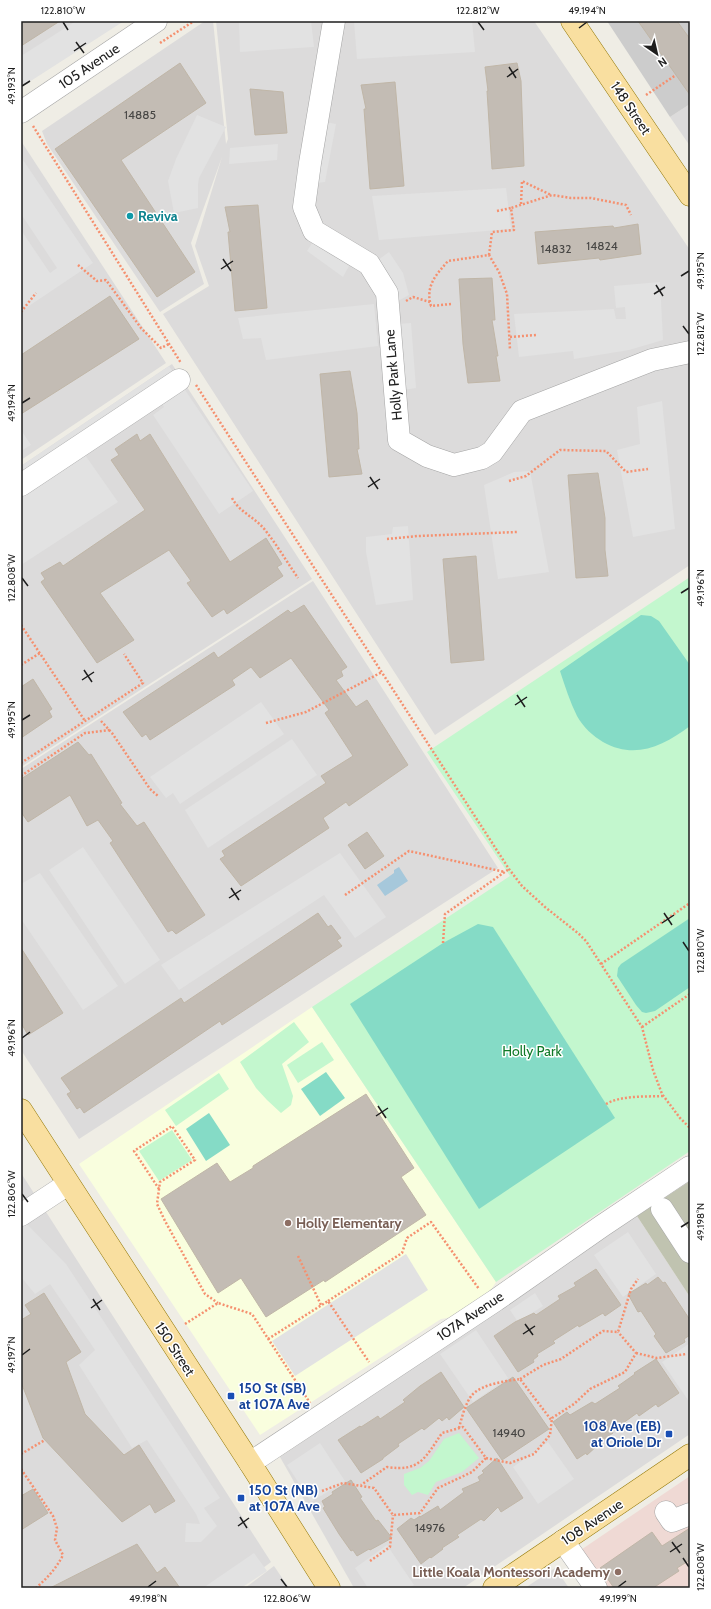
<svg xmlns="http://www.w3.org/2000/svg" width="711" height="1609" viewBox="0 0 711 1609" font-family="Cabin,sans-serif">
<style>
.residential{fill:#dcdbdb}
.commercial{fill:#efd9d4}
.education{fill:#f9fede}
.religious{fill:#ccc}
.construction{fill:#c0c3b0}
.park{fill:#c3f7ce}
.pitch{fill:#85dbc6}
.parking{fill:#e2e2e2}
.water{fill:#a6c8db}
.building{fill:#c3bcb4;stroke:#c0b6a7}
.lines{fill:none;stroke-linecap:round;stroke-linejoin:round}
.minor-casing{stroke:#a5a5a5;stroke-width:23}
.major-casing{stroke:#937805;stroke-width:23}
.path{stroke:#f5906f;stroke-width:2.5;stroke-dasharray:2 2;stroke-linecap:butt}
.minor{stroke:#fff;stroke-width:22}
.major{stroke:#f9dfa0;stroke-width:22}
.ticks{fill:none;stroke:#1e1e1e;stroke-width:1.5}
.culture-dot{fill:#0f9aa8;stroke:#fff;stroke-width:1.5}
.education-dot{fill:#8d6e63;stroke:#fff;stroke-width:1.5}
.transit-dot{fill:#1a4fb4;stroke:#fff;stroke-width:1.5}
.labels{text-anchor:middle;stroke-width:3;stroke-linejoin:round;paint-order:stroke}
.number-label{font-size:12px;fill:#474644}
.street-label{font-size:14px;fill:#1e1e1e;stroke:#fff}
.culture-label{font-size:14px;font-weight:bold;fill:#0d838f;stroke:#fff;text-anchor:start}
.park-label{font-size:14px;fill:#0f7927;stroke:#fff}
.education-label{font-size:14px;font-weight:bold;fill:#785e54;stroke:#fff;text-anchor:start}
.transit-label{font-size:14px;font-weight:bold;fill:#164399;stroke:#fff;text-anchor:start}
.neatline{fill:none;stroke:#1e1e1e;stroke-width:1.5}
.ticks-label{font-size:10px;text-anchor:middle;fill:#1e1e1e}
</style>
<rect width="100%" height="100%" fill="#efede5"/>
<g class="residential">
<path d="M21 21H114L21 86Z"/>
<path d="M205 21H213L226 144 228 139 216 21H534L690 250V565L435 735 163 314 209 286 195 246 222 157 191 243 204 284 160 312 47 144 42 131Z"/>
<path d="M690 104V146L670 117Z"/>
<path d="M21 141 166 363 21 460Z"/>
<path d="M172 364 312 579 21 767V466Z"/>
<path d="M313 581 498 868 79 1139 21 1050V769Z"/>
<path d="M21 1173 271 1562 236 1588H21Z"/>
<path d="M637 1216 690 1297V1434L463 1588H354L280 1457Z"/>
<path d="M274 1566 289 1588H245Z"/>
<path d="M555 1568 569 1588H525Z"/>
</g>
<path class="commercial" d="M690 1476V1588H585L569 1558Z"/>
<path class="education" d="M312 1007 496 1282 489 1293 452 1317 441 1319 260 1435 79 1164Z"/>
<path class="religious" d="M607 21H690V104L670 117Z"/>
<path class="construction" d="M690 1181V1297L637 1216Z"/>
<g class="park">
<path d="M690 577V1151L496 1282 312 1007 510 876 427 752Z"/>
<path d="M294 1022 309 1042 282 1064 293 1096 291 1105 281 1113 267 1100 256 1088 240 1062Z"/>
<path d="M322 1042 334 1060 298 1083 287 1065Z"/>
<path d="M219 1073 229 1089 176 1126 165 1110Z"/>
<path d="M172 1130 192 1160 159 1181 139 1151Z"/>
<path d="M459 1433 479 1458 462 1472 436 1482 428 1495 418 1492 412 1495 404 1485V1474L420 1468 429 1461 444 1439Z"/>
</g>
<g class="pitch">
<path d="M641 615 651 616 659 621 690 665V726C663 746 635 760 603 742 593 736 583 727 577 716 570 702 565 686 560 671Z"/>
<path d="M690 918V987L655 1011 646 1013 642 1012 636 1005 617 976 618 968 621 964Z"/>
<path d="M478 924 493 927 615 1118 479 1209 350 1004 443 943Z"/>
<path d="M326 1072 345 1098 320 1116 301 1089Z"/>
<path d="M209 1113 230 1145 206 1161 186 1129Z"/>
</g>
<g class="parking">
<path d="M76 21H124L26 84 21 77V56Z"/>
<path d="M239 21H311L314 47 240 52Z"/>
<path d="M354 21H472L475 52 357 59Z"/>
<path d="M197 115 226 127 199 178 198 184V208L174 213 168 181 176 159Z"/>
<path d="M326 122 336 124 325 182 316 183Z"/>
<path d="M278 144 277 160 229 164 230 148Z"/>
<path d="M21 157 93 263 23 310 21 307V230L50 273 57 268 21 214Z"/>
<path d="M506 188 511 229 379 240 372 196Z"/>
<path d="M314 240 349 266 343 277 307 251Z"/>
<path d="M389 252 403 273 409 295 396 302 378 260Z"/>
<path d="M660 282 663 340 629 350 574 359 573 351 519 357 514 314 614 309 616 319H626L625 307 616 308 614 286Z"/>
<path d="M374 304 378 346 266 360 261 338 243 339 238 318Z"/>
<path d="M411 323 416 388 403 390 398 324Z"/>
<path d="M169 366 253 491 219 514 153 415 164 407 160 400 83 452 118 502 21 565V466Z"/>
<path d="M662 401 675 529 633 537 617 450 640 444 637 407Z"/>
<path d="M21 430 31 445 21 451Z"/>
<path d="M530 471 549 572 498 579 484 485 514 472Z"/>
<path d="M408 526 413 600 376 605 366 552V537L392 534 393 527Z"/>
<path d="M261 702 284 734 180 804 173 793 166 798 150 777Z"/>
<path d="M292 739 317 775 208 848 185 810Z"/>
<path d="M83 847 160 960 125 984 49 870Z"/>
<path d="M340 853 386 917 355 938 324 895 179 990 161 965Z"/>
<path d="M40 873 118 986 83 1010 21 919V884Z"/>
<path d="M21 1196 35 1212 24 1221 66 1264 220 1498 204 1508 217 1526 201 1542H185L186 1523 200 1524 196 1514 147 1440 132 1448 79 1365 95 1350 50 1284 35 1294 21 1277Z"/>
<path d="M628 1232 656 1274 623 1297 594 1255Z"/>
<path d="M406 1254 428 1290 295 1376 272 1341Z"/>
<path d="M535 1293 543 1306 518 1322 510 1310Z"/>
<path d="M476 1330 508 1378 473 1402 440 1354Z"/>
<path d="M690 1343V1403L662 1362Z"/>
<path d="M548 1442 574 1479 538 1504 513 1467Z"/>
<path d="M320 1443 345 1481 311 1502 287 1465Z"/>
<path d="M387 1545 414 1585 409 1588H368L355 1568Z"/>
<path d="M254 1553 267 1571 241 1588H203Z"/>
</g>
<path class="water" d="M399 867 408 881 385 896 377 885 394 873V870Z"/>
<g class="building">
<path d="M21 21H60L21 46Z"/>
<path d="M638 21H677L690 39V95Z"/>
<path d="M180 63 206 103 121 160 195 272 157 297 55 149Z"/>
<path d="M517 63 521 81 524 166 492 169 487 91H488L485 67Z"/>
<path d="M395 82 404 186 370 189 364 109H366L361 85Z"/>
<path d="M250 89 283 92 287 133 255 135Z"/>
<path d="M258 205 267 308 235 311 228 232H230L225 207Z"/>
<path d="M638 224 641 254 600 260 599 258 538 264 535 232 613 226 614 228Z"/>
<path d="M492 278 495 320H492L498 356H496L500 381 468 383 463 344 459 279Z"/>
<path d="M110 296 139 339 21 414V355Z"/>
<path d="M350 371 357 413 359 449H357L362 474 329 477 320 374Z"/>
<path d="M137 434 140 441 150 434 230 562 266 538 282 564 277 567 283 576 227 614 224 609 212 617 187 583 191 581 169 550 100 593 134 640 97 663 41 582 45 579 41 573 60 562 63 566 145 510 111 460 119 455 115 449Z"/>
<path d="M598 473 605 518V550L608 576 576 578 568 475Z"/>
<path d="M476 556 484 660 451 663 443 559Z"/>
<path d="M304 605 347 667 341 671 343 676 336 680 356 707 367 700 408 765 349 806 346 802 323 818 329 828 241 886 220 859 225 856 222 851 326 783 321 776 353 756 325 713 329 710 291 658 260 678 251 667 232 680 235 685 150 740 146 734 142 737 123 712 214 652 218 658 288 610 291 613Z"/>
<path d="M33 679 52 709 49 711 52 717 21 738V687Z"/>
<path d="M78 742 89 755 91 754 122 803 120 804 137 826 144 822 205 915 176 934 172 930 168 932 110 843 113 841 98 820 87 826 70 795 28 822 21 812V779Z"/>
<path d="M367 832 384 856 365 869 348 845Z"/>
<path d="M318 913 328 927 331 925 341 938 337 940 342 946 222 1025 220 1021 84 1113 80 1107 77 1109 67 1094 71 1092 61 1078 181 998 184 1003Z"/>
<path d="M21 948 63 1013 28 1035 21 1023Z"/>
<path d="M366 1094 414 1168 401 1177 426 1215 325 1282 324 1280 266 1317 241 1278 218 1293 161 1199 217 1163 230 1182 253 1168V1166Z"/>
<path d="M596 1269 621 1305 605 1316 603 1313 579 1327 578 1325 553 1341 555 1343 537 1354 538 1356 533 1360 534 1362 518 1372 494 1336 515 1322 534 1313 536 1315 560 1299 558 1296 576 1286 574 1283Z"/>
<path d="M658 1277 663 1283 665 1282 690 1320V1335L684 1339 685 1342 666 1353 654 1336 656 1334 641 1311 638 1312 628 1294 646 1283 647 1285Z"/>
<path d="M44 1293 81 1352 66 1362 85 1414 124 1455 139 1445 175 1501 155 1513 150 1504 122 1522 43 1438 21 1382V1320L31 1314 25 1305Z"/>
<path d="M656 1359 679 1393 658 1407 656 1404 639 1416 637 1413 612 1431 613 1433 597 1444 598 1445 587 1455 586 1453 577 1459 553 1422 567 1412 570 1415 592 1402 595 1404 620 1388 618 1386 635 1374 634 1373Z"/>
<path d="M441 1372 464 1407 449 1420 447 1417 442 1421 439 1418 424 1430 422 1428 398 1444 399 1446 383 1458V1459L361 1473 338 1440 360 1426 361 1427 378 1416 380 1419 405 1402 403 1400 420 1386Z"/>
<path d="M513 1377 549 1429 502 1460 466 1408Z"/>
<path d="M497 1458 523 1498 501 1512 498 1507 484 1521 481 1519 457 1535 459 1537 442 1548 443 1549 431 1558 430 1557 421 1564 397 1529 411 1518 414 1520 420 1516V1517L438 1506 440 1510 464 1492 462 1489 480 1481 478 1477 484 1473 482 1471Z"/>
<path d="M351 1480 362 1497 360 1498 376 1521 378 1520 392 1538 370 1550 369 1549 357 1556 353 1550 351 1551 339 1534 323 1508 325 1507 322 1501 333 1494 332 1492Z"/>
<path d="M33 1489 48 1513 21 1530V1496Z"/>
<path d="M690 1528V1560L677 1568 679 1571 653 1588H614L600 1568 652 1532 662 1546Z"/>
<path d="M137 1544 157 1573 165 1567 180 1588H50Z"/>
</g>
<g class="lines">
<g class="minor-casing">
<g id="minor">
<path d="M334 21 310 163 304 207 314 231 369 264 387 293 399 440 427 456 454 465 482 458 492 452 522 411 652 360 690 352"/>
<path d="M21 112 156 21"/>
<path d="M21 485 179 380"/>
<path d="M662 1209 690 1252"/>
<path d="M21 1215 68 1184"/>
<path d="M250 1463 496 1300 602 1226 690 1167"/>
<path d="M666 1512 672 1521 690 1514"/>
<path d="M563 1541 596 1588"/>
</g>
</g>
<g class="major-casing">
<g id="major">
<path d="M572 21 690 195"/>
<path d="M21 1110 250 1463 329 1588"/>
<path d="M494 1588 690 1455"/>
</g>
</g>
<g class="path">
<path d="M160 43 194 21"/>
<path d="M646 95 676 75"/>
<path d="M33 126 181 363"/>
<path d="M521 204 522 181 551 195"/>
<path d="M497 211 511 208"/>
<path d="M489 255 492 232 514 230 511 208 552 195 571 198H591L626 205 631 215"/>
<path d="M78 265 97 281 106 280 141 328 161 348 169 344"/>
<path d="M406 301 413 297 430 302"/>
<path d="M451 304 431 306C425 286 436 275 448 261L489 255 499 272 507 294 510 350"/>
<path d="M21 312 36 293"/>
<path d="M510 337 536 335"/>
<path d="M196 385 509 869 522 886 545 907 579 934 586 941 642 1027 653 1070 662 1094 680 1118 690 1128"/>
<path d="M509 481 526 476 560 450 606 451 626 472 648 469"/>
<path d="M232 498C240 513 255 517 265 530 277 545 287 562 298 578"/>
<path d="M387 539 418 536 517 532"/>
<path d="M21 625 85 721"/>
<path d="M21 665 40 653"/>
<path d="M101 721 112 733 150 789 158 796"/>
<path d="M266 723 306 712 382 672"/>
<path d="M21 763 143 683 124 654"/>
<path d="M21 776 85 733 110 730"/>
<path d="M345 895 409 851 505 872"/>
<path d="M443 943 445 914 509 869"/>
<path d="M601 964 690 903"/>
<path d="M642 1027 690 994"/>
<path d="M606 1104C622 1095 645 1097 663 1096"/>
<path d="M159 1189 134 1151 172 1126 195 1160 160 1182 157 1204 165 1221 205 1294 218 1303"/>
<path d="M298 1256 321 1305"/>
<path d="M328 1301 402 1253 407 1238 431 1222 479 1289"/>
<path d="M185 1324 218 1303 252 1314 310 1403"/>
<path d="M268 1339 328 1301 369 1362"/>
<path d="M636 1353 657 1358 686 1354"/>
<path d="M520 1379 543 1365 561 1359 603 1331 618 1332 631 1289 638 1279"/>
<path d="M459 1428C462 1417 465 1404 472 1395 482 1384 506 1381 520 1379L552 1421"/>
<path d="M21 1454 45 1440"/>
<path d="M486 1458 510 1463 534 1454 550 1435 552 1418 574 1404 590 1389 625 1372 636 1353 618 1332"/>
<path d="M21 1469 53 1516 57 1528 55 1540 63 1555C56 1569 47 1578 36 1588"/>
<path d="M322 1491 343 1483 374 1488 393 1515 420 1513 438 1488 472 1472 486 1458 463 1427 442 1433C425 1458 420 1472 387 1467L361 1485"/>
<path d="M370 1561 390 1547 393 1515"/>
</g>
<use href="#minor" class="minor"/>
<use href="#major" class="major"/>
</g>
<path class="ticks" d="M63 22 68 30M478 22 484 30M579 28 587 22M76 42 84 53M74 51 86 43M509 67 516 78M507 77 518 69M22 86 30 81M223 259 231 271M221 269 233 261M681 276 689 271M656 285 663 296M654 294 665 287M683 326 689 334M22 403 30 398M370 477 378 489M368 487 380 479M22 578 28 586M681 593 689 588M84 670 92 682M82 680 94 672M517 695 525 707M515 705 527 697M22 720 30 715M231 888 239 900M229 898 241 890M664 913 672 925M662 923 674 915M683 942 689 951M22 1038 30 1032M378 1106 386 1118M376 1116 388 1108M22 1194 28 1202M681 1227 689 1222M93 1299 100 1310M91 1308 102 1300M525 1324 533 1335M523 1334 535 1326M22 1355 30 1349M240 1517 247 1528M238 1526 249 1518M672 1542 680 1553M670 1552 682 1544M683 1558 689 1567M281 1579 287 1587M148 1587 156 1581M618 1587 626 1581"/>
<circle class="culture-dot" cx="130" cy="216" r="4"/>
<g class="education-dot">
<circle cx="288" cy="1223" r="4"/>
<circle cx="618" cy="1572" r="4"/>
</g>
<g class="transit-dot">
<rect x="227" y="1392" width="8" height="8" rx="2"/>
<rect x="665" y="1430" width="8" height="8" rx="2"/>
<rect x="237" y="1494" width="8" height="8" rx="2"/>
</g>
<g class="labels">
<g class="number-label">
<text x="140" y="119">14885</text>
<text x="602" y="250">14824</text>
<text x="556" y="253">14832</text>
<text x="509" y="1437">14940</text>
<text x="430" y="1532">14976</text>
</g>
<g class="street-label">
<text transform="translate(89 66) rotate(-34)" y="5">105 Avenue</text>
<text transform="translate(631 108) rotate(56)" y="5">148 Street</text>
<text transform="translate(393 375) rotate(-95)" y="5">Holly Park Lane</text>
<text transform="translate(470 1316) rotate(-34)" y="5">107A Avenue</text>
<text transform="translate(175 1349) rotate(57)" y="5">150 Street</text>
<text transform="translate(592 1522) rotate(-34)" y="5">108 Avenue</text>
</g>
<g class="culture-label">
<text x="138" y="221">Reviva</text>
</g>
<g class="park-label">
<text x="532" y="1056">Holly Park</text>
</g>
<g class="education-label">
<text x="296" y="1228">Holly Elementary</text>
<text x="610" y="1577" text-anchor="end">Little Koala Montessori Academy</text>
</g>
<g class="transit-label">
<text x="239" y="1393">150 St (SB)<tspan x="239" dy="16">at 107A Ave</tspan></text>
<text x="661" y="1431" text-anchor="end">108 Ave (EB)<tspan x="661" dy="16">at Oriole Dr</tspan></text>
<text x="249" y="1495">150 St (NB)<tspan x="249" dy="16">at 107A Ave</tspan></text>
</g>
</g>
<rect width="711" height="1609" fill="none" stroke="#ffffff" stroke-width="44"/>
<g transform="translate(657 54) rotate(146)" stroke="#ffffff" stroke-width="3" paint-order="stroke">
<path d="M0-3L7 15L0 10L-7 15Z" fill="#1e1e1e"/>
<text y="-6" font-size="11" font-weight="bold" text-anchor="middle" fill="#1e1e1e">N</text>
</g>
<rect x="22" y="22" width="667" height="1565" class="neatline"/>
<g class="ticks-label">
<text x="63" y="14">122.810°W</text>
<text x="478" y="14">122.812°W</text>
<text x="587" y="14">49.194°N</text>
<text transform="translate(11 86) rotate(-90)" y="4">49.193°N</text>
<text transform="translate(700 271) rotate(-90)" y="4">49.195°N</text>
<text transform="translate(700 334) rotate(-90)" y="4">122.812°W</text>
<text transform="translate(11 403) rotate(-90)" y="4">49.194°N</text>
<text transform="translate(11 578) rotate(-90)" y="4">122.808°W</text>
<text transform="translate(700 588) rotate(-90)" y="4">49.196°N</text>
<text transform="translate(11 720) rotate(-90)" y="4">49.195°N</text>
<text transform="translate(700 951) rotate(-90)" y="4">122.810°W</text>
<text transform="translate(11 1038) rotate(-90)" y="4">49.196°N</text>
<text transform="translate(11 1194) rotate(-90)" y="4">122.806°W</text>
<text transform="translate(700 1222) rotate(-90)" y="4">49.198°N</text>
<text transform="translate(11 1355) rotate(-90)" y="4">49.197°N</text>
<text transform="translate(700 1567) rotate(-90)" y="4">122.808°W</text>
<text x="148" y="1602">49.198°N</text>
<text x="287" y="1602">122.806°W</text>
<text x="618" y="1602">49.199°N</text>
</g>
</svg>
